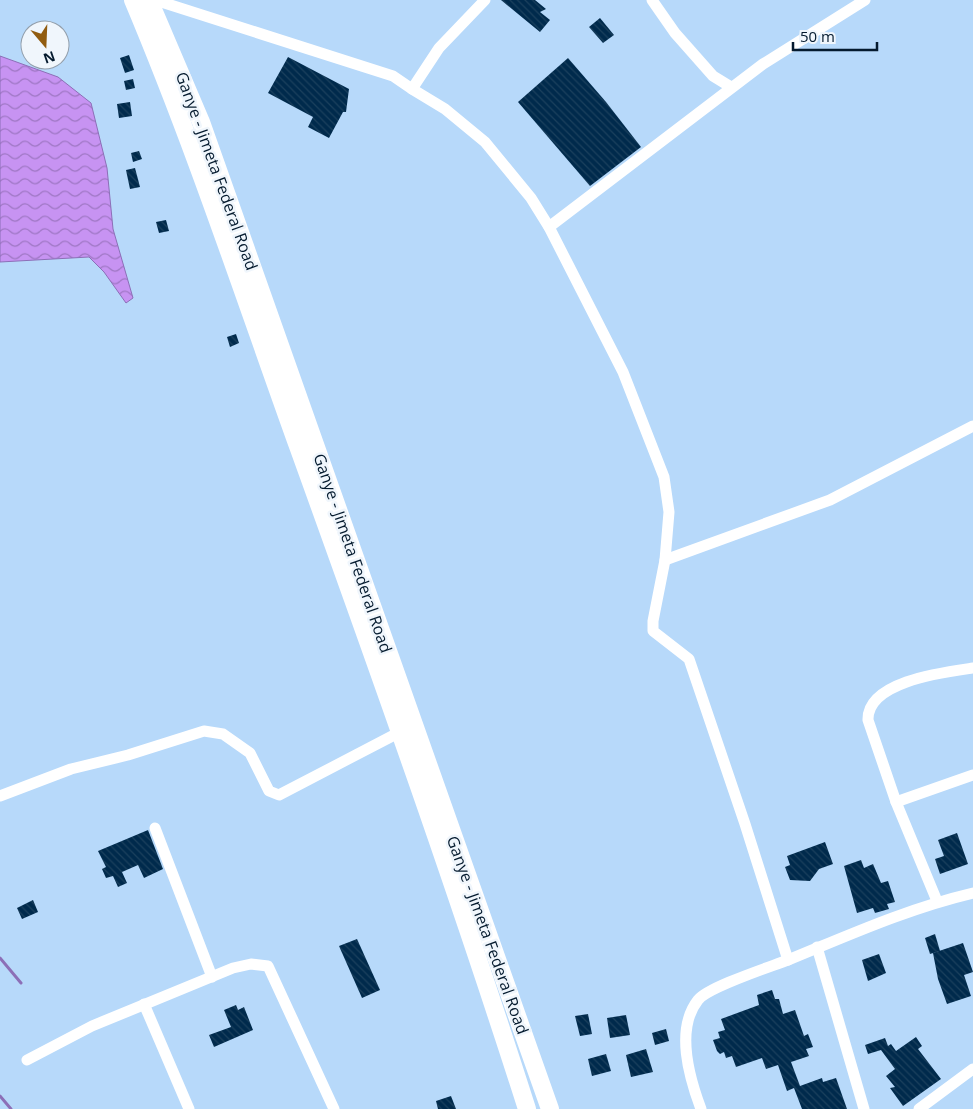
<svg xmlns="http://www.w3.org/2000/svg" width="973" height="1109" font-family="'Open Sans',sans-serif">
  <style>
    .water { fill: url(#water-waves); stroke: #8c6fb7 }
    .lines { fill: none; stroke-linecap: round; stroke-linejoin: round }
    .stream { stroke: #8c6fb7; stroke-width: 3 }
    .building { fill: url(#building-back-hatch) }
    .minor { stroke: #fff; stroke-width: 11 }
    .primary { stroke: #fff; stroke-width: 18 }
    .labels { text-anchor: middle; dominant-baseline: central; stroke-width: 5; stroke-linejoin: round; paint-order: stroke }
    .street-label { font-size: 16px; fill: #041a2e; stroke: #f0f6fc }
  </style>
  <defs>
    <pattern id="water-waves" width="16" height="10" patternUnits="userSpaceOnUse" patternTransform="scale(1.25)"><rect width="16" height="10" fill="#c793f2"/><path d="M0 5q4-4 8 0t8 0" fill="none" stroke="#9f77c4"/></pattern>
    <pattern id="building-back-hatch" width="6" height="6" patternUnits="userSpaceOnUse" patternTransform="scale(1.25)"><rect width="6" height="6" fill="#002a4c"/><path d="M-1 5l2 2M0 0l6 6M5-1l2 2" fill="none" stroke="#1b405d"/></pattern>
  </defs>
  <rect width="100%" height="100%" fill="#b7d9fa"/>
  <path class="water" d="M0 56 58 77 91 103 107 168 113 229 133 298 126 303 104 272 89 257 0 262Z"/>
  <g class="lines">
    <g class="stream">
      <path d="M0 958 21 983"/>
      <path d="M0 1096 11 1109"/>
    </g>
  </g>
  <g class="building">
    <path d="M501 0H535L546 9 540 12 550 20 540 32Z"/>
    <path d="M600 18 614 35 603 43 589 27Z"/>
    <path d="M129 55 134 70 125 73 120 58Z"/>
    <path d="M288 57 349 89 346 112H343L329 138 308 127 313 117 268 93Z"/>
    <path d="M568 58 606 102 641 147 590 186 518 102Z"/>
    <path d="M133 79 135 88 126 90 124 81Z"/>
    <path d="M130 102 132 116 119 118 117 104Z"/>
    <path d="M139 151 142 159 133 162 131 153Z"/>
    <path d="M135 168 140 187 130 189 126 170Z"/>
    <path d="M166 220 169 231 159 233 156 222Z"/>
    <path d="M236 334 239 343 230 347 227 337Z"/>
    <path d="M148 830 163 869 144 878 138 865 122 872 127 883 118 887 113 876 106 878 102 869 106 867 98 851Z"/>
    <path d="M957 833 968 864 940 874 935 859 944 856 938 840Z"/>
    <path d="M825 842 833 864 819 869 810 881 790 880 785 867 790 865 787 856Z"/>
    <path d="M861 860 864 868 873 864 881 883 888 881 895 902 887 904 889 909 875 913 873 908 857 913 844 866Z"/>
    <path d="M33 900 38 912 22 919 17 908Z"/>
    <path d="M935 934 940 951 930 954 925 938Z"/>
    <path d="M357 939 380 990 362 998 339 946Z"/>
    <path d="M963 943 973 972 964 975 971 996 947 1004 938 979 933 953Z"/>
    <path d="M879 954 886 973 868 981 862 960Z"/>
    <path d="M772 990 775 999H779L783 1014 795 1010 804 1036 808 1034 813 1047 806 1049 809 1056 791 1062 800 1086 822 1078 823 1082 836 1078 847 1109H802L794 1088 787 1091 778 1065 766 1069 762 1058 736 1067 732 1056 726 1058 724 1052 720 1054 717 1051 713 1040 720 1038 718 1032 725 1030 721 1019 759 1005 757 995Z"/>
    <path d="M236 1005 238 1010 244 1007 253 1030 214 1047 209 1035 231 1027 224 1010Z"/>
    <path d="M588 1014 592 1034 580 1036 575 1016Z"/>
    <path d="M626 1015 630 1035 610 1038 607 1018Z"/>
    <path d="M666 1029 669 1041 655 1045 652 1033Z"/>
    <path d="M916 1037 922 1046 918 1049 941 1079 903 1106 890 1088 895 1087 886 1076 895 1069 881 1050 868 1054 865 1045 885 1038 888 1046 891 1044 896 1051Z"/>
    <path d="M646 1049 653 1072 631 1077 626 1055Z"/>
    <path d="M606 1054 611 1071 592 1076 588 1059Z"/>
    <path d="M451 1096 456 1109H438L436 1101Z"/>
  </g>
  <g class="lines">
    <g class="minor">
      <path d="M155 0 393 76 412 89 439 48 485 0"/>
      <path d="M652 0 675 33 713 76 731 87"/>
      <path d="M412 89 445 109 485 142 531 198 549 227 623 372 664 477 669 512 665 560 653 621V631L689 659 745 824 788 960"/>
      <path d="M549 227 763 64 865 0"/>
      <path d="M665 560 830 500 973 426"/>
      <path d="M0 796 71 769 128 755 204 731 223 734 250 753 269 791 279 795 400 732"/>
      <path d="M896 802 973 775"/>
      <path d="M155 828 212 977"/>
      <path d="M937 901 896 802 868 720C867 681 945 672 973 668"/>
      <path d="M817 947 864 1109"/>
      <path d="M144 1004 189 1109"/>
      <path d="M27 1060 92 1026 233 968 251 964 268 966 334 1109"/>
      <path d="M701 1109C689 1077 675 1029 698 1000 708 987 770 967 788 960 849 935 909 908 973 893"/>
      <path d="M919 1109 973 1069"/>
    </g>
    <g class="primary">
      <path d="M133 0C195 147 245 299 299 449 378 668 456 887 527 1109"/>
      <path d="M149 0 201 122 550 1109"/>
    </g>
  </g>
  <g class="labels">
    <g class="street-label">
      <text transform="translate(217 171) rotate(70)">Ganye - Jimeta Federal Road</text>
      <text transform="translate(353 553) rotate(71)">Ganye - Jimeta Federal Road</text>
      <text transform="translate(488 935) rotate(70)">Ganye - Jimeta Federal Road</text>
    </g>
  </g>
  <g transform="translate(45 45) rotate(161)"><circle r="24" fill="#f0f6fc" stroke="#929eaa"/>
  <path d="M0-4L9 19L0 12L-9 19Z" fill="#915c10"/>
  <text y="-8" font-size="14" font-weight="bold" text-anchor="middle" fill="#041a2e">N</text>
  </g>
  <path d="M793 42v8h84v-8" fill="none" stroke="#041a2e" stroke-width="2.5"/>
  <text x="800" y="42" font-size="15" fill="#041a2e" stroke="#f0f6fc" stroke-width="4" paint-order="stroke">50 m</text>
</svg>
